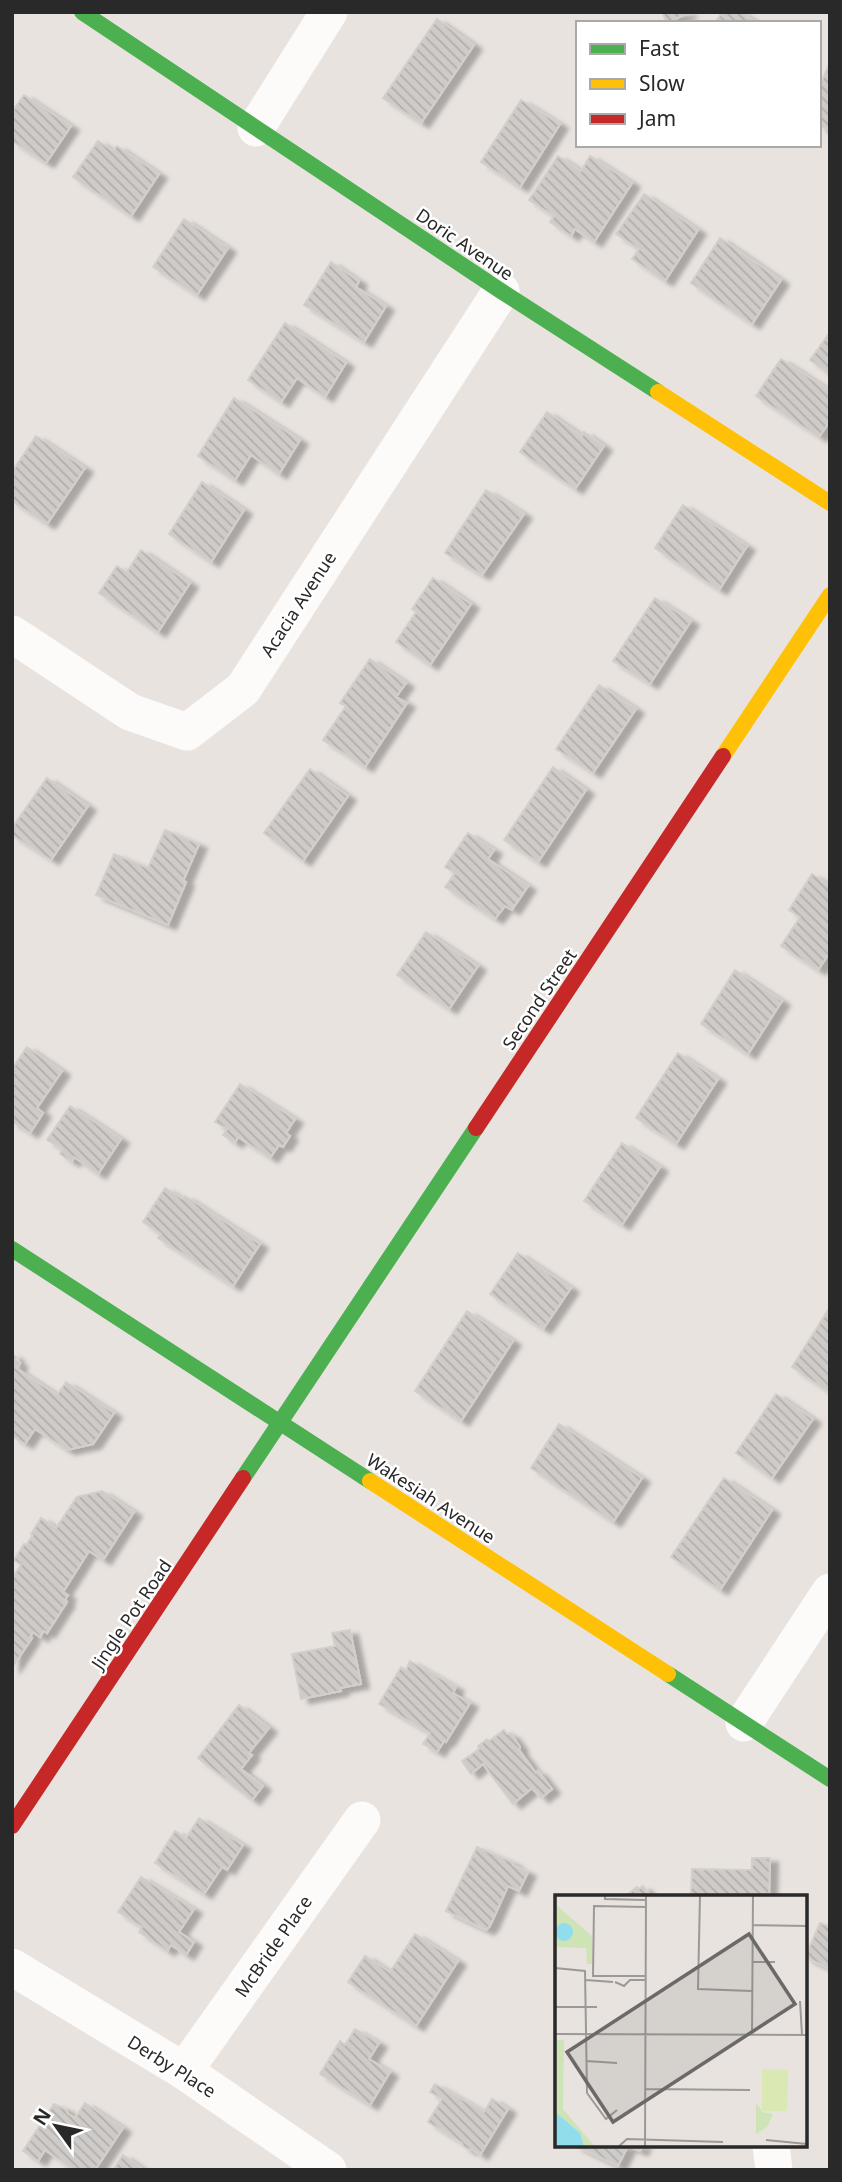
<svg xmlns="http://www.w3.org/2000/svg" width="842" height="2182" font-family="'Noto Sans',sans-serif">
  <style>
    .building { fill: url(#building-back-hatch); stroke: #d3cfcb; stroke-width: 2; filter: url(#shadow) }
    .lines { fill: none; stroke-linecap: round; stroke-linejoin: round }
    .street { stroke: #fcfbfa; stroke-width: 37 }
    .fast { stroke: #4caf50; stroke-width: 16 }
    .slow { stroke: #ffc107; stroke-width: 16 }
    .jam { stroke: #c62828; stroke-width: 16 }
    .labels { text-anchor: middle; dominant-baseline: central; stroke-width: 5; stroke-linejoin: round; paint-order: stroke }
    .street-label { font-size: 18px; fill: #292929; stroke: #fff }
    .inset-road { fill: none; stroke: #9c9996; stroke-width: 2 }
    .view { fill: #6c6a69; fill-opacity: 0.15; stroke: #6c6a69; stroke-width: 3.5 }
    .inset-edge { fill: none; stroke: #292929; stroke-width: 3.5 }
  </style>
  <defs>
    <pattern id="building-back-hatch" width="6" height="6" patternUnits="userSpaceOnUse" patternTransform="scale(1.75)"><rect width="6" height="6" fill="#cecbc8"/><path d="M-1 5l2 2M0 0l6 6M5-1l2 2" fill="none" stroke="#b1aeac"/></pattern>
    <filter id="shadow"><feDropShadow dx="8" dy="4.5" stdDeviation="2" flood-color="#0004"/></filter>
  </defs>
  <rect width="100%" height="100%" fill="#e8e3df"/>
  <g class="building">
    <path d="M662 12H690L667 23Z"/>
    <path d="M722 12H741L757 23H715Z"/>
    <path d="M437 19 474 45 421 123 383 98Z"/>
    <path d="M830 63V130L819 126V87Z"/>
    <path d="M24 95 71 126 46 163 12 141V112Z"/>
    <path d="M521 100 560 124 520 187 481 162Z"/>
    <path d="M98 141 113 151 117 146 159 174 131 216 73 177Z"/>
    <path d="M558 156 581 171 590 156 632 183 594 242 575 229 571 236 550 222 554 216 529 200Z"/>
    <path d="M644 194 698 230 665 281 632 259 639 249 616 234Z"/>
    <path d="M184 219 228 248 197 295 153 267Z"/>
    <path d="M720 238 781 280 752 324 691 283Z"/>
    <path d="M331 262 359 281 356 287 386 306 364 342 304 305Z"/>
    <path d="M285 323 346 363 325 397 297 378 281 402 248 380Z"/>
    <path d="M830 332V374L810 360Z"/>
    <path d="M781 359 830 391V421L819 437 756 396Z"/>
    <path d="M234 398 300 440 279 474 251 455 235 480 198 456Z"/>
    <path d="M547 412 582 436 584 432 604 446 575 489 520 452Z"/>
    <path d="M36 436 85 468 47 524 12 501V472Z"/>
    <path d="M202 482 244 510 211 562 169 534Z"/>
    <path d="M486 490 524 514 482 575 445 553Z"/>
    <path d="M683 505 747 546 719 590 655 548Z"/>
    <path d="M141 550 190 583 158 632 99 593 117 566 127 572Z"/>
    <path d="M433 578 471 604 430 665 396 642 416 612 412 609Z"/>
    <path d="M655 598 691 621 650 684 613 661Z"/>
    <path d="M370 659 406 683 396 697 407 703 365 767 323 740 346 706 340 703Z"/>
    <path d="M599 685 636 709 593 773 556 749Z"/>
    <path d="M553 767 586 790 538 862 504 840Z"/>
    <path d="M310 769 348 796 303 861 264 833Z"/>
    <path d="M47 778 88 806 51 860 12 835V828Z"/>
    <path d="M165 830 199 844 183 881 186 882 168 925 96 895 114 854 148 868Z"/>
    <path d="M468 833 494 850 488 859 528 886 512 910 505 906 495 919 445 887 455 873 445 867Z"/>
    <path d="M812 874 830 886V952L818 970 781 946 800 917 789 910Z"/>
    <path d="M426 932 478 966 449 1009 397 975Z"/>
    <path d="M735 970 782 1001 748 1054 701 1024Z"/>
    <path d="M27 1047 62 1071 37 1108 43 1113 30 1133 13 1122 12 1123V1069Z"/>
    <path d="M678 1053 718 1079 676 1144 636 1118Z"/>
    <path d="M240 1084 295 1119 286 1133 290 1136 283 1147 279 1145 270 1158 238 1137 235 1143 223 1135 227 1129 215 1122Z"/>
    <path d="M70 1106 121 1139 98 1174 74 1157 72 1162 60 1154 63 1149 47 1140Z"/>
    <path d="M622 1143 660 1167 622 1225 584 1201Z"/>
    <path d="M165 1188 183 1199 185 1196 260 1244 233 1286 158 1238 161 1234 143 1222Z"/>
    <path d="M518 1253 571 1288 543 1329 490 1294Z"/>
    <path d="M830 1307V1391L829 1392 792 1367Z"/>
    <path d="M467 1311 513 1341 461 1421 415 1391Z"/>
    <path d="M12 1354 16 1357 15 1360 20 1363 16 1368 57 1395 66 1382 114 1413 93 1444 67 1450 35 1429 25 1444 12 1436Z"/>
    <path d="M776 1394 813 1419 772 1478 736 1453Z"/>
    <path d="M559 1424 642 1478 613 1522 531 1468Z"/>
    <path d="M724 1478 772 1510 720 1590 671 1557Z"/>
    <path d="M102 1491 134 1512 103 1560 89 1551 63 1592 68 1595 65 1600 67 1602 47 1633 44 1631 40 1637 33 1632 30 1637 32 1638 12 1668V1578L21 1565 14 1560 24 1544 26 1545 33 1535 31 1534 41 1518 56 1528 77 1497Z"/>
    <path d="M350 1630 361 1684 340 1688 341 1691 301 1699 292 1654 335 1646 332 1633Z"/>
    <path d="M410 1661 456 1687 453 1693 470 1703 446 1742 444 1741 437 1752 423 1744 430 1733 379 1704 401 1667 406 1670Z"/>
    <path d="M239 1705 269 1728 249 1753 252 1755 241 1769 263 1786 252 1800 198 1758Z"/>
    <path d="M504 1730 507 1734H511L520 1747 519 1750 536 1773 538 1771 552 1789 541 1798 532 1788 513 1804 483 1764 471 1774 462 1761 479 1749 478 1746 487 1739 489 1741Z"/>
    <path d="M199 1818 243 1845 227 1870 222 1867 204 1894 155 1863 175 1831 186 1838Z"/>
    <path d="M477 1847 514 1863 513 1865 528 1872 519 1891 508 1886 490 1926 486 1930 446 1911Z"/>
    <path d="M752 1858H770L769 1897H691L692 1869 752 1870Z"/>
    <path d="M141 1877 194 1909 179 1932 194 1942 186 1955 171 1945 167 1951 139 1932 142 1927 118 1912Z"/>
    <path d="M643 1886 651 1897H624L637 1887 639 1889Z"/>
    <path d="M820 1923 830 1927V1969L805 1957Z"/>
    <path d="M415 1934 458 1961 416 2026 348 1982 365 1956 390 1972Z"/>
    <path d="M355 2029 379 2043 369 2059 390 2072 370 2105 320 2074 340 2041 345 2045Z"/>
    <path d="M435 2084 484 2112 492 2099 508 2109 480 2155 472 2149 469 2150 463 2146 462 2143 428 2122 442 2099 430 2092Z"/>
    <path d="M85 2103 123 2128 95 2170H74L45 2150 38 2161 23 2151 54 2104 67 2110V2113L75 2118Z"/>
    <path d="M574 2145H643L640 2151 628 2146 618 2166Z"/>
    <path d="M123 2155 140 2167 144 2170H113Z"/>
  </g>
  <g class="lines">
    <g class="street">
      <path d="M256 128 329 12"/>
      <path d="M12 634 130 712 187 732 243 689 501 291"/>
      <path d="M744 1723 830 1592"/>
      <path d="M12 1967 184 2071 328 2170"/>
      <path d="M184 2071 362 1820"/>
      <path d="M771 2145 774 2170"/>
    </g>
    <g class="fast">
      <path d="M82 12 501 291 658 392"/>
      <path d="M12 1249 370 1481"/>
      <path d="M243 1478 476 1128"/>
      <path d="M668 1674 830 1779"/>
    </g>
    <g class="slow">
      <path d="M658 392 830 503"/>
      <path d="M723 756 830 595"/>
      <path d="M370 1481 668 1674"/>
    </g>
    <g class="jam">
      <path d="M476 1128 723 756"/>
      <path d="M12 1826 243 1478"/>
    </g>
  </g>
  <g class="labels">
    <g class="street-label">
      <text transform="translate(465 244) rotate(34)">Doric Avenue</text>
      <text transform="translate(298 604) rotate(-57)">Acacia Avenue</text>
      <text transform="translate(539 999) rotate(-56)">Second Street</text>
      <text transform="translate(431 1498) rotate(33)">Wakesiah Avenue</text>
      <text transform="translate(131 1614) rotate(-56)">Jingle Pot Road</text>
      <text transform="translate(273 1946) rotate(-55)">McBride Place</text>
      <text transform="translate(172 2066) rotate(32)">Derby Place</text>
    </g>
  </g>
  <g transform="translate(555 1895)">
    <rect width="252" height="252" fill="#e8e3df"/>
    <path d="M201 207 207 217 218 219 212 232 201 239Z" fill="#cee4b6"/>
    <path d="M0 9 37 41V69H32L31 53 0 52ZM0 145H9L8 214 40 252H0Z" fill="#cee4b6"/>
    <path d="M207 174 233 175 232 216H207Z" fill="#dae8b4"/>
    <path d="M0 37a9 9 0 1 1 18 0a9 9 0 1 1-18 0ZM0 217 25 238 29 252H0Z" fill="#8fdded"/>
    <path class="inset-road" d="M50 0V4L90 5M145 0 143 94 197 96M252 0V25M198 30 252 31M197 67H220M0 73 30 76 32 198 51 224 62 215M90 81H38L39 11 91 12M31 85 58 87M60 87 69 91 75 85H91M245 106 247 140M0 112H42M0 139 252 140M197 140 198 0M31 166 62 168M91 194 195 195M211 245 252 249M63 252 72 244 168 247M90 252 91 0"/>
    <path class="view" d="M194 39 240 109 58 227 12 157Z"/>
    <rect width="252" height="252" class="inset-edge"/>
  </g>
  <rect width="842" height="2182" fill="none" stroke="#292929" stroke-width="28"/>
  <rect x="576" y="21" width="245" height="126" fill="#ffffff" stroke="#a9a9a9" stroke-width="2"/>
  <rect x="590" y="44" width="35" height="10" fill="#4caf50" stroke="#a9a9a9" stroke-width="2"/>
  <text x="639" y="56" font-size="21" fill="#292929">Fast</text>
  <rect x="590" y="79" width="35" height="10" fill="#ffc107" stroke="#a9a9a9" stroke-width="2"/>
  <text x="639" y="91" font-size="21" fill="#292929">Slow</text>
  <rect x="590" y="114" width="35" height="10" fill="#c62828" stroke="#a9a9a9" stroke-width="2"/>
  <text x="639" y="126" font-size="21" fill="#292929">Jam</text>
  <g transform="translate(56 2126) rotate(303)" stroke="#ffffff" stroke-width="5" paint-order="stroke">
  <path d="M0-5L12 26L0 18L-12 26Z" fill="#292929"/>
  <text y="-10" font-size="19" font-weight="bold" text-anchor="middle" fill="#292929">N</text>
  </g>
</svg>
